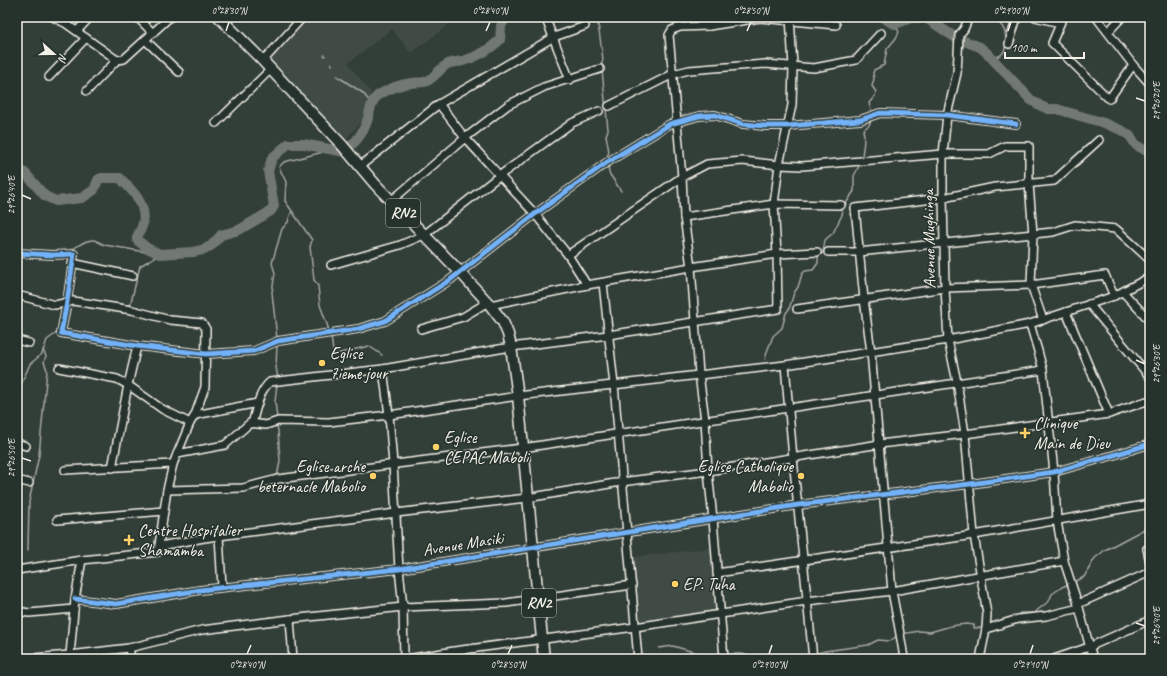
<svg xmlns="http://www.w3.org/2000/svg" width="1167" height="676" font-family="Caveat,sans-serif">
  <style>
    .built { fill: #404b44 }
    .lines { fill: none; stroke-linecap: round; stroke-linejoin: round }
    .stream { stroke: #a6a9a1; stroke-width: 1.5 }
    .river { stroke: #727972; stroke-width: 10 }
    .minor-casing { stroke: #f4f1e8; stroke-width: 10 }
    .highway-casing { stroke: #f4f1e8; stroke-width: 13 }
    .minor { stroke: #26332d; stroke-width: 7 }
    .highway { stroke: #26332d; stroke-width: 10 }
    .cycleway-casing { stroke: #26332d; stroke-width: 8 }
    .cycleway { stroke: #73b2f8; stroke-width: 5 }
    .ticks { fill: none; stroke: #f4f1e8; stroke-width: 1.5 }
    .poi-dot { fill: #ffd166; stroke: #26332d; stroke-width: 1.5 }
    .labels { text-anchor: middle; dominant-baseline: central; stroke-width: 3; stroke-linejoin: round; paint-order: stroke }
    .shield { fill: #26332d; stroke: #b6b8b0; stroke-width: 1 }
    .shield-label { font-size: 16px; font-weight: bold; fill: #f4f1e8 }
    .street-label { font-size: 17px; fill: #f4f1e8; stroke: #26332d }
    .poi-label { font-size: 17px; fill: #f4f1e8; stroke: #26332d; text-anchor: start }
    .neatline { fill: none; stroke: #f4f1e8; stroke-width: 1.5 }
    .ticks-label { font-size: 10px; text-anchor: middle; fill: #f4f1e8 }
  </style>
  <rect width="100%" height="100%" fill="#323e38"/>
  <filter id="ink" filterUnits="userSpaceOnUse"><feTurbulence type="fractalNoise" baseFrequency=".025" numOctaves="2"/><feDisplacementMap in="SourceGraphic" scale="8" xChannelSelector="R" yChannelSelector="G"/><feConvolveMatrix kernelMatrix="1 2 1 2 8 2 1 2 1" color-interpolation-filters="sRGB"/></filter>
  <g filter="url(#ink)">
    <g class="built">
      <path d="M309 17H459L411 53 392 29 348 63 371 93 364 119 344 141 268 59 301 24Z"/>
      <path d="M711 548 717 612 638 622 633 557Z"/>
    </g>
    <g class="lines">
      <g class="stream">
        <path d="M295 17 296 19"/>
        <path d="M597 17 603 59 601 67"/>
        <path d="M324 55 325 56"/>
        <path d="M993 59C996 57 1000 56 1002 54 1007 49 1007 34 1003 28 1001 24 998 23 997 17"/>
        <path d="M331 63 332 65"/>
        <path d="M602 70 608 130 606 135 609 152 607 156V159"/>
        <path d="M337 76 363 93 371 103"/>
        <path d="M872 114 869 103 875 96 876 92 872 86 874 79 873 73 874 70 884 65 887 49 896 38 899 32 895 24"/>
        <path d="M862 158C862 148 866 141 863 130L869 125 872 118"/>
        <path d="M608 164 609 173 621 191"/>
        <path d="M69 251C77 248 84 239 94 240 98 241 101 244 105 245 124 248 142 252 160 254"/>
        <path d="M130 306 140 266 160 254"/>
        <path d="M329 330 320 305 318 286 314 280 310 247 312 240 285 201 286 182 279 167 284 162 331 150"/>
        <path d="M331 336 333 351 336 354 369 346 382 355"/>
        <path d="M277 339 272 292 275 273 272 263 282 229 288 222 289 218 292 211"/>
        <path d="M277 345 276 367 278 379"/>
        <path d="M765 359 768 349 773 336 782 328 786 313 789 309 794 293 798 287 802 274 805 271 813 270 818 263V256L823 253 825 240 833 233 842 215 843 208 854 191V176L860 164"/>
        <path d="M17 393 30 364 42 354 47 340 58 332"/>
        <path d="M277 418 275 402 277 384"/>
        <path d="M276 424 278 430 280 461 277 477"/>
        <path d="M277 481 278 489"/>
        <path d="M28 550 29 502 39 455 47 370 44 362 46 356 43 350"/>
        <path d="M1076 581 1084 577 1095 558 1105 550 1150 526"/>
        <path d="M1016 616 1020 613H1034L1049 601 1052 594 1062 587 1069 584"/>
        <path d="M902 634 919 631 930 632 951 626 966 624 974 625V628H984"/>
        <path d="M659 648 673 646 697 653 709 655H720"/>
        <path d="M726 654H742L758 659"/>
        <path d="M814 654 825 651 868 645 878 640 890 641 897 636"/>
        <path d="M785 659 788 658 796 659 810 655"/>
      </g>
      <g class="river">
        <path d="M883 17 890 22 895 24 911 18H926L956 38 980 47 987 53 1031 100 1041 106 1048 109H1057L1104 123 1123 131 1130 136 1136 145 1150 153"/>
        <path d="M17 170 25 173 45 196 56 201 82 198 94 190 98 180 101 178H120C132 190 147 204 143 223 142 228 139 233 137 237V240L147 248 160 254 193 252 202 250 211 246 221 235 239 230 271 211 274 206 268 171 272 158 288 144H303L340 151C352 148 361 136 366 124 371 113 369 101 380 94 389 89 401 84 412 83 416 82 420 83 424 82 434 80 439 68 448 64 452 62 458 62 463 61 477 57 489 50 500 40L501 26 506 17"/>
      </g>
      <defs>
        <g id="minor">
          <path d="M53 17 65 23 117 60 124 59 170 17"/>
          <path d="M137 17 153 33"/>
          <path d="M545 17 570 80"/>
          <path d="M969 17 964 29 959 35 957 73 947 115 943 154V198L945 288 948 340 957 382 965 434 974 535 987 614 986 629 980 659"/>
          <path d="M1035 17 1060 23"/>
          <path d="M1063 17 1052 43 1109 99 1133 65"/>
          <path d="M1096 17 1133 65 1150 84"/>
          <path d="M709 26 711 17"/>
          <path d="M77 31 90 17"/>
          <path d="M1108 32 1122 17"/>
          <path d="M145 40 179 72"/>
          <path d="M1009 44 1017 17"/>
          <path d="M263 61 303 17"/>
          <path d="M49 77 86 38"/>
          <path d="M87 91 117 60"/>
          <path d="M439 104 465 138 535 214 568 255 587 285"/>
          <path d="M609 106 673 74 689 70 765 64 814 68 856 60 881 33"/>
          <path d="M216 123 271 69"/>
          <path d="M359 167 439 104 554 37 585 26"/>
          <path d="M391 201 465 138 508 105 544 87 600 69"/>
          <path d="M684 217 774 204 841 205"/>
          <path d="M828 252H858L1053 232 1075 225 1116 229 1150 260"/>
          <path d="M17 253 53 255 74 254 67 302 61 333 137 346 206 354 254 351 278 341 358 329 385 321 450 280 535 214 606 163 670 124 699 116 715 115 743 124 765 126H787L860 120 880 113 947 115 1016 124"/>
          <path d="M568 255 682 177 707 164 743 161 779 165 802 166 943 154H989L1005 146H1029V184L1033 234 1031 285 1043 320"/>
          <path d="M72 263 133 276"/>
          <path d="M331 265 400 245 424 235 499 176 572 123 599 111"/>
          <path d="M603 283 614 385 638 659"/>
          <path d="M1123 292 1150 321"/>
          <path d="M17 295 55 305 73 301 132 310 170 320 202 323 206 329 205 387 195 415 190 423 173 464 167 490 158 552 82 560 17 570"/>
          <path d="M1089 304 1150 377"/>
          <path d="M490 305 587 285 691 267 777 254 817 252"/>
          <path d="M797 309 945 288 1031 285 1105 275 1114 296"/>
          <path d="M1066 312 1109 414"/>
          <path d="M1030 324 1038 351 1043 370 1054 472 1057 521 1064 561 1078 604 1093 659"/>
          <path d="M421 329 463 317 488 302"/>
          <path d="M17 340 29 343"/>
          <path d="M785 365 793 458 813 659"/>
          <path d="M59 368 117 379 128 385 162 409 190 423"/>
          <path d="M383 369 389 415 393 464 399 569 403 607 404 659"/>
          <path d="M195 415 258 403"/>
          <path d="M252 424C256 410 259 391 270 382L383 369 511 347 608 335 778 309 777 254 774 204 779 165 792 105 793 66 790 17"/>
          <path d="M17 443 26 446"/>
          <path d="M177 454 225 445 250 423 266 425 278 421 329 422 389 415 518 396 785 365 948 340 1030 324 1114 296 1150 277"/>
          <path d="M112 468 128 385 137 346"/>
          <path d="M65 470 173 464"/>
          <path d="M17 480 29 483"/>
          <path d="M167 490 243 488 278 479 522 448 1043 370"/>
          <path d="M57 520 164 511"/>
          <path d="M219 536 222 587"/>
          <path d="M160 546 204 538 396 513 527 498 621 482 708 471 880 444 965 434 1109 414 1150 400"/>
          <path d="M1150 548 1147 549 1150 562"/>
          <path d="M717 573 974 535 1150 504"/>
          <path d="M75 599 116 604 200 590 399 569 798 505 970 484 1054 472 1114 455 1150 444"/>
          <path d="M1078 604 1150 572"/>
          <path d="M17 611 29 613 74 609"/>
          <path d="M290 619 293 659"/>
          <path d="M986 629 1018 619 1046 616 1079 608"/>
          <path d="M129 648 131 659"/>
          <path d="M70 655 75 599 82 560"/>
          <path d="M21 659 70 655 129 648 202 630 290 619 403 607 506 603 632 585"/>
          <path d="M407 659 454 651 635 627 807 601 892 591 1064 561"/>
          <path d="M724 659 713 519 708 471 705 420 699 374 691 267 684 217 682 177 669 35 672 30 680 27 709 26 760 18 836 25"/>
          <path d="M904 659C901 636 896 614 892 591L871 352 864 299 855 208 943 198 995 187 1054 181 1099 140"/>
          <path d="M1054 659 1089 647 1150 620"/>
        </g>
        <path id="highway" d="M219 17 263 61 342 145 375 184 460 272 490 305 503 322 508 334 511 347 518 396 544 659"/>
      </defs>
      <use href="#minor" class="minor-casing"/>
      <use href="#highway" class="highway-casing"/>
      <use href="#minor" class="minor"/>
      <use href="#highway" class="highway"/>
      <defs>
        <g id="cycleway">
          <path d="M17 253 53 255 74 254 67 302 61 333 137 346 206 354 254 351 278 341 358 329 385 321 450 280 535 214 606 163 670 124 699 116 715 115 743 124 765 126H787L860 120 880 113 947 115 1016 124"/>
          <path d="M75 599 116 604 200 590 399 569 798 505 970 484 1054 472 1114 455 1150 444"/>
        </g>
      </defs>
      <use href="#cycleway" class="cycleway-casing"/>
      <use href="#cycleway" class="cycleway"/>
    </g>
  </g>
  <path class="ticks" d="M226 31 229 22M486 31 490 22M747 31 751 22M1008 31 1011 22M1136 98 1145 101M22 195 31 199M1136 360 1145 364M22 458 31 461M1136 623 1145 626M247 654 251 645M508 654 512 645M769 654 772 645M1030 654 1033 645"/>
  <g class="poi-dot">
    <circle cx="322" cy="363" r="4"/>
    <path d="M1023 427h4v4h4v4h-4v4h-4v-4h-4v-4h4z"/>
    <circle cx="436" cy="447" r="4"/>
    <circle cx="373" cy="476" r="4"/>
    <circle cx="801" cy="476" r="4"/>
    <path d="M127 534h4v4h4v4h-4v4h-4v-4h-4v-4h4z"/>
    <circle cx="675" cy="584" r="4"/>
  </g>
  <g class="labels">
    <g class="shield">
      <rect x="386" y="199" width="34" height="28" rx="3"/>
      <rect x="522" y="589" width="34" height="28" rx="3"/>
    </g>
    <g class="shield-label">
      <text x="403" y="213">RN2</text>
      <text x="539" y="603">RN2</text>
    </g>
    <g class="street-label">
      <text transform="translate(929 239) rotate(-91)">Avenue Mughinga</text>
      <text transform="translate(463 544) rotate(-9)">Avenue Masiki</text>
    </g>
    <g class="poi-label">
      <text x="330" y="353">Eglise<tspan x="330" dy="20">7ieme jour</tspan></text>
      <text x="1034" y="423">Clinique<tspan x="1034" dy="20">Main de Dieu</tspan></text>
      <text x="444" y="437">Eglise<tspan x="444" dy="20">CEPAC Maboli</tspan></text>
      <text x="365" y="466" text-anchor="end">Eglise arche<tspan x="365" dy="20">beternacle Mabolio</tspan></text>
      <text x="793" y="466" text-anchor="end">Eglise Catholique<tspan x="793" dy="20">Mabolio</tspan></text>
      <text x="138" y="530">Centre Hospitalier<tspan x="138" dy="20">Shamamba</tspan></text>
      <text x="683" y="584">EP. Tuha</text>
    </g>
  </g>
  <rect width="1167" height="676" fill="none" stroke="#26332d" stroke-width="44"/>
  <g transform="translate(54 54) rotate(111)" stroke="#26332d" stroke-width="3" paint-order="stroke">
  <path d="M0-3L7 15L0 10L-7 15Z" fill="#f4f1e8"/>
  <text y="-6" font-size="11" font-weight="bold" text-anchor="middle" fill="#f4f1e8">N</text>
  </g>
  <path d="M1005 52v6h79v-6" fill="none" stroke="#f4f1e8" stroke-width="2"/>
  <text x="1011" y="52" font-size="12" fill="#f4f1e8" stroke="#26332d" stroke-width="3" paint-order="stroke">100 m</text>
  <rect x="22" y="22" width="1123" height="632" class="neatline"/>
  <g class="ticks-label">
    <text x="229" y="14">0°28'30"N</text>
    <text x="490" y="14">0°28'40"N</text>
    <text x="751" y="14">0°28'50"N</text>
    <text x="1011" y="14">0°29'00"N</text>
    <text transform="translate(1156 101) rotate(-90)" y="4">29°26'20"E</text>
    <text transform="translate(11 195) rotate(-90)" y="4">29°26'40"E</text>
    <text transform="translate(1156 364) rotate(-90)" y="4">29°26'30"E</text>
    <text transform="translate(11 458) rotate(-90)" y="4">29°26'50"E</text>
    <text transform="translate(1156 626) rotate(-90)" y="4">29°26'40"E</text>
    <text x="247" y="668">0°28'40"N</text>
    <text x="508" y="668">0°28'50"N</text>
    <text x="769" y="668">0°29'00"N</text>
    <text x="1030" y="668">0°29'10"N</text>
  </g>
</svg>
